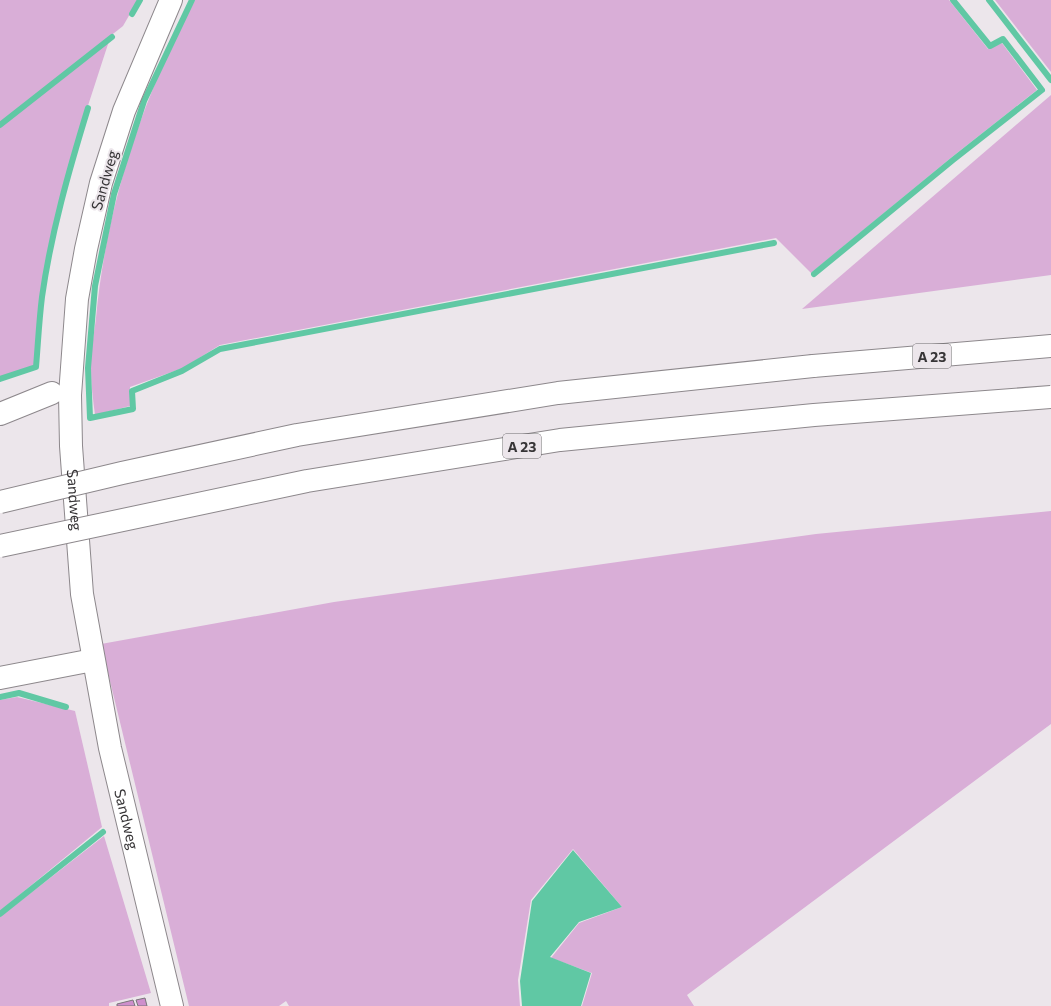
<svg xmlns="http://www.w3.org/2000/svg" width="1051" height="1006" font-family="Commissioner,sans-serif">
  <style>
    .green { fill: #d9aed7 }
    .water { fill: #60c8a4 }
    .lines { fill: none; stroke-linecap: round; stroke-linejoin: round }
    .stream { stroke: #60c8a4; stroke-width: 6 }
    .building { fill: #ce8fcc; stroke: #7a757a }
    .minor-casing { stroke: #8d888c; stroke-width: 24 }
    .highway-casing { stroke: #8d888c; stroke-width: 24 }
    .minor { stroke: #fff; stroke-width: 22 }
    .highway { stroke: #fff; stroke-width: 22 }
    .highway-bridge-casing { stroke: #8d888c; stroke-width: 24; stroke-linecap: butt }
    .highway-bridge { stroke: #fff; stroke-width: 22 }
    .labels { text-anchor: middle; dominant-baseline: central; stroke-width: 4; stroke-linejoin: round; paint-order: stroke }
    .shield { fill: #ece6eb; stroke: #6d6a6d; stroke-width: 1 }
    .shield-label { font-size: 14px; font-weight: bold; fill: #373537 }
    .street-label { font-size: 15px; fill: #373537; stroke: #ece6eb }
  </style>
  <rect width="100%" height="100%" fill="#ece6eb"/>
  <g class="green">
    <path d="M0 0H138L123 26 0 123Z"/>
    <path d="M195 0H949L988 49 1002 43 1037 90 952 157 811 273 776 238 220 345 183 368 130 387V406L95 415C93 400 91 384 91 369 90 353 94 335 96 318 106 207 142 98 195 0Z"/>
    <path d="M995 0H1051V72Z"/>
    <path d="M109 41 70 161 55 223 41 296 35 365 0 377V127Z"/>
    <path d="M1051 95V275L802 309Z"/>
    <path d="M1051 511V724L687 995 694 1006H582L592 973 551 958 579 923 622 907 573 849 531 900 518 980 520 1006H289L286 1001 279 1006H189L101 644 334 602 816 534Z"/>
    <path d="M17 697 75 711 102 827 0 911V700Z"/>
    <path d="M104 836 151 993 109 1003V1006H0V917Z"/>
  </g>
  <path class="water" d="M573 850 622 907 579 922 550 957 591 973 581 1006H522L520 981 532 901Z"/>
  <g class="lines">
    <g class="stream">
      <path d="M192 0 144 101 114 194 95 286 88 368 90 418 133 409 132 391 182 371 220 349 774 243"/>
      <path d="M989 0 1051 80"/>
      <path d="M132 14 140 0"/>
      <path d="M0 125 112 37"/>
      <path d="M814 274 953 160 1042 90 1003 39 990 46 953 0"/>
      <path d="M0 379 36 367C38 344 39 321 42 297 51 233 69 170 88 108"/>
      <path d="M0 697 19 693 66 707"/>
      <path d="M0 914 103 832"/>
    </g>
  </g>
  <g class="building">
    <path d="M145 998 147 1006H138L136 1000Z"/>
    <path d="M133 1000 135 1006H117V1004Z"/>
  </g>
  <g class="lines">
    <defs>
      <g id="minor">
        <path id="s1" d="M171 0 124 111 101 183 86 249 77 299 70 395 71 446 82 594 110 748 172 1006"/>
        <path d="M0 414 52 393"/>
        <path d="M0 678 93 660"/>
      </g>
      <path id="highway" d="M813 366 1051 346"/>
    </defs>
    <use href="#minor" class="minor-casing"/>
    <use href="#highway" class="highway-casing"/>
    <use href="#minor" class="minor"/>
    <use href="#highway" class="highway"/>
    <defs>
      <g id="highway-bridge">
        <path d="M0 502 122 473 297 435 558 393 813 366"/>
        <path d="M0 546 307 481 560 440 814 415 1051 397"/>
      </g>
    </defs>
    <use href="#highway-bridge" class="highway-bridge-casing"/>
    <use href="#highway-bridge" class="highway-bridge"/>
  </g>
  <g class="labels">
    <g class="shield">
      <rect x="913" y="344" width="38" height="24" rx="3"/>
      <rect x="503" y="434" width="38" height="24" rx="3"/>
    </g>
    <g class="shield-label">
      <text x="932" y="356">A 23</text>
      <text x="522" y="446">A 23</text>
    </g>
    <g class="street-label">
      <text transform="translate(104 180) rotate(-74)">Sandweg</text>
      <text stroke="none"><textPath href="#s1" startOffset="516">Sandweg</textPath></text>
      <text stroke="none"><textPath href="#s1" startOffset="840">Sandweg</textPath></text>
    </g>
  </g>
</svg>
